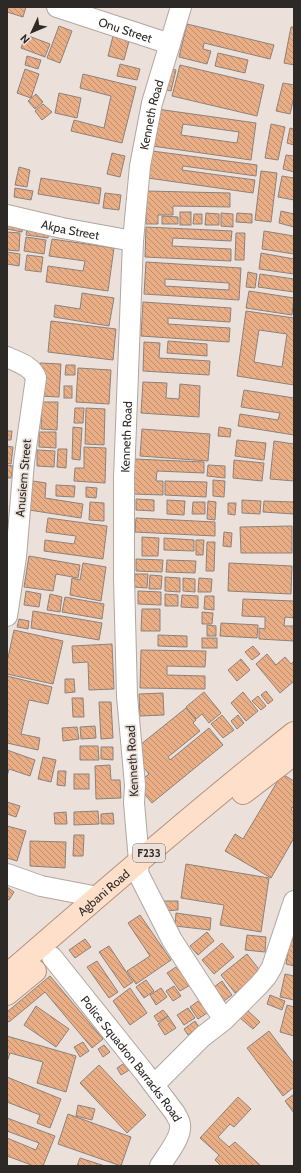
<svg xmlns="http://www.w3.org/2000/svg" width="301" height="1173" font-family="Cabin,sans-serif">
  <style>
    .building { fill: url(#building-back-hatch); stroke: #8c827c; fill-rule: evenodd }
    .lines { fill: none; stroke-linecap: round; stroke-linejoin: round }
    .minor-casing { stroke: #b1a6a0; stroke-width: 22 }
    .primary-casing { stroke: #b59179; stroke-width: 24 }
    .minor { stroke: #fff; stroke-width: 20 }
    .primary { stroke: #fedfca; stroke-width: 22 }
    .labels { text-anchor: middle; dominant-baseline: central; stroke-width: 3.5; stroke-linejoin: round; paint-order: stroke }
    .shield { fill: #ece1da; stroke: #66605c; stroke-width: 1 }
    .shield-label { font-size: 11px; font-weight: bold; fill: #2d2926 }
    .street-label { font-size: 12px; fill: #2d2926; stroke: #ece1da }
  </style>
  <defs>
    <pattern id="building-back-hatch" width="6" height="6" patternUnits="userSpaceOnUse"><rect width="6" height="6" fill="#eaae86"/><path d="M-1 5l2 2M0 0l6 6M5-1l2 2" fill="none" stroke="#be8e6d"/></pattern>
  </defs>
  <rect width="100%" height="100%" fill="#ece1da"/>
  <g class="building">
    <path d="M7 7H26L23 17 7 12Z"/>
    <path d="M187 24 274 45 270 59 204 43 203 49 211 51 207 64 179 57Z"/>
    <path d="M59 26 72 31 60 63 47 58Z"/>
    <path d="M291 27H294V65L284 63Z"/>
    <path d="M26 35 50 44 45 57 21 48Z"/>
    <path d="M113 36 129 41 124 60 108 56Z"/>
    <path d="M218 53 248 60 245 73 215 66Z"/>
    <path d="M27 56 41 60 38 69 25 65Z"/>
    <path d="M120 64 140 69 137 80 117 76Z"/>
    <path d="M180 65 264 85 257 116 172 96Z"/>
    <path d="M168 68 176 70 171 91 163 89Z"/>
    <path d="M25 69 39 74 31 98 17 93Z"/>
    <path d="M83 74 136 87 122 143 71 131 74 120 104 128 111 96 80 88Z"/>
    <path d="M283 83 294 85V97L290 114 276 111Z"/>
    <path d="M59 93 81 98 77 118 55 113Z"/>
    <path d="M36 94 43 102 35 109 28 101Z"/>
    <path d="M43 104 52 112 42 120 35 111Z"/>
    <path d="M157 109 256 123 251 160 152 146ZM183 124 239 132 237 143 181 135Z"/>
    <path d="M271 124 285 127 278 160 265 158Z"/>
    <path d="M290 128 294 129V145L287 143Z"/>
    <path d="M152 151 257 165 256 176 183 166 182 170 255 180 253 193 148 178Z"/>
    <path d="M112 153 125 156 120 177 107 174Z"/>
    <path d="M286 155 294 156V172L283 169Z"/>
    <path d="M19 167 30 170 27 187 15 185Z"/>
    <path d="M261 171 277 173 271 222 255 220Z"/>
    <path d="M282 176 294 178V200L278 197Z"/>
    <path d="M41 178 101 188 99 204 38 194Z"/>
    <path d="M15 188 33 191 31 200 14 197Z"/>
    <path d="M146 191 230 193V207L173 206V215H158V224H146Z"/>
    <path d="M105 193 121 195 119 210 103 208Z"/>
    <path d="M281 211 294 214V227L279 223Z"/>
    <rect x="180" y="212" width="11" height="13"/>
    <path d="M206 213 219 214V225H205Z"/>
    <path d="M221 213 233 214V227L221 226Z"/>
    <path d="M237 213 252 214V223L236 222Z"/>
    <path d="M194 214H202V224H193Z"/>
    <path d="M162 216 178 217V224H162Z"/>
    <path d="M7 218 24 221 22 232 7 229Z"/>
    <path d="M28 223 49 227 48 238 26 235Z"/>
    <path d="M146 227 232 231 231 241 173 238 172 246 231 249V261L145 257Z"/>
    <path d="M264 231 294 236V254L262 249Z"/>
    <path d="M7 232 20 233 19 251 7 250Z"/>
    <path d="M236 233H245L244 260H235Z"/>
    <path d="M26 237 46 240 44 254 24 251Z"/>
    <path d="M52 239 114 248 108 291 46 282 48 266 83 271 85 261 49 256Z"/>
    <path d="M7 252 20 254 19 266 7 264Z"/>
    <path d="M261 253 294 259V274L259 269Z"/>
    <path d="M27 255 43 257 41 272 25 270Z"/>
    <path d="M146 262 241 268 239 300 144 294ZM165 279 229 283V290L165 286Z"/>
    <path d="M248 272 257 274 255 288 246 287Z"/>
    <path d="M260 274 294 279V292L258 287Z"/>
    <path d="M249 291 294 298 292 315 246 308Z"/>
    <path d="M82 293 114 298 109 326 54 317 55 305 80 309Z"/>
    <path d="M143 302 231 308 230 322 168 318V324L230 328 229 342 141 336Z"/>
    <path d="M246 311 294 318V385L237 376ZM259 330 287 334 282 367 254 362Z"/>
    <path d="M51 321 116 329 113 360 48 352Z"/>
    <path d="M168 341 207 344V356L167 353Z"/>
    <path d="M144 342 160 343 159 358 210 361 209 375 143 371Z"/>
    <path d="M40 363 61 364 59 397 39 396Z"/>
    <path d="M66 365H75V375H65Z"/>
    <path d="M78 368 111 370 109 404 76 402Z"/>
    <path d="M143 382 167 383 166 398 179 399 180 384 200 386 199 417 141 413Z"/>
    <rect x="64" y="386" width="8" height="12"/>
    <path d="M244 390 294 398V435L238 426 240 414 278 420 280 413 241 407Z"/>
    <path d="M42 402H58L57 430 41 429Z"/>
    <path d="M75 408H84L83 423H74Z"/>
    <path d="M86 408 105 409 104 445 85 444Z"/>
    <path d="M73 427 82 428 80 460 72 459Z"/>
    <path d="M219 427 231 429 230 437 218 436Z"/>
    <path d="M142 429 210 434 208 461 140 456Z"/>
    <path d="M7 431H12L11 440H7Z"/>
    <path d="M39 432H56V448L39 447Z"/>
    <path d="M237 440 266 443 264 460 235 456Z"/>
    <path d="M274 441 294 444V481L270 479Z"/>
    <path d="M7 446 13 447 11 464 7 463Z"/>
    <path d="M84 447 106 448 105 483 74 481 75 468H84Z"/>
    <path d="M58 449H67L66 468 57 467Z"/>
    <path d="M37 450 55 451 54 467 37 466Z"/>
    <path d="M134 459 204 462V473L157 471 156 481H163V495L133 494Z"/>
    <path d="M234 460 264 463 262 481 233 478Z"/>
    <path d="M7 465 13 466 11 478H7Z"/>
    <path d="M208 465 225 466V478L207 476Z"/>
    <path d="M213 480 225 481 224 497 213 496Z"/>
    <path d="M33 481 46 483 45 498 83 504 81 518 29 510Z"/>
    <path d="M165 481 207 482 206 497 165 495Z"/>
    <path d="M56 485 75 486 74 497 56 496Z"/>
    <path d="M86 487 97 488 96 498 86 497Z"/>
    <path d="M136 499 154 500V511L136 510Z"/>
    <path d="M167 500 185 501 184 515 167 514Z"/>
    <path d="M242 500 261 501 260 514 242 513Z"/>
    <path d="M208 501 216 502 215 520 207 519Z"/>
    <path d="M264 501 294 502V514L263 512Z"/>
    <path d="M90 502 104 503V521L89 520Z"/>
    <path d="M193 502H205V514H192Z"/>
    <path d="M228 503H236L235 515 228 514Z"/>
    <path d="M48 518 107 526 103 559 44 551 45 540 74 544 76 536 46 532Z"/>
    <path d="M136 518 215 522V536L135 532Z"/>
    <path d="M292 526V553H241L240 527Z"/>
    <path d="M224 532 232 533 231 547 223 546Z"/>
    <path d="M142 537 159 538 158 556H142Z"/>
    <path d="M164 538 194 540V551L164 550Z"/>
    <path d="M196 540H204L203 555H196Z"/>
    <path d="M207 542H215L214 571H206Z"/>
    <path d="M29 556 80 565 78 578 56 574 53 591 24 587Z"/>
    <path d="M136 559 163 560 162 572 136 571Z"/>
    <path d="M167 560 196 561 195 573 166 572Z"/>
    <path d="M83 563 106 567 101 601 70 595 72 578 80 580Z"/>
    <path d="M229 563 292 566 291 594 228 591Z"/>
    <path d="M135 574H148L147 588 134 587Z"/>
    <path d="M150 575 162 576 161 589H149Z"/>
    <path d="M165 577 180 578V592L165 591Z"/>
    <path d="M183 578 195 579V592L183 591Z"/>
    <path d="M199 578 212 579 211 592H198Z"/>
    <path d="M26 591 41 594 39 607 24 605Z"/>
    <path d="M138 591 161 592V605L138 604Z"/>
    <path d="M50 594 62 597 60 612 47 610Z"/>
    <path d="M165 594 178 595V606H165Z"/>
    <path d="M182 595 198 596V608L181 607Z"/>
    <path d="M205 596H214V610L204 609Z"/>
    <path d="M65 597 104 604 102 619 62 612Z"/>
    <path d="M243 599 294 601V618L285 617 284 626H294V641L259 639V628L265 629V617L242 616Z"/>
    <path d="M142 609H160V631H141Z"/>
    <path d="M33 611 102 623 99 640 31 628Z"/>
    <path d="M202 612 213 613 212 624H202Z"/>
    <path d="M19 619 29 621 28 629 17 627Z"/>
    <path d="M221 623 258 625 257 638 220 636Z"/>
    <path d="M207 625 216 626V636H207Z"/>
    <path d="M14 630 63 641 53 684 7 674V662Z"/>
    <path d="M158 635 187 636V647L158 646Z"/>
    <rect x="202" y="638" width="15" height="10"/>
    <path d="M112 644 114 689 89 690 88 662 73 663 72 646Z"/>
    <path d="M253 646 260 654 252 660 245 652Z"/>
    <path d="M141 650 206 651 205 667 167 666V675L205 676V689L140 688Z"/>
    <path d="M267 654 276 665 285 657 291 664 294 661V681L280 693 256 664Z"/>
    <path d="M241 659 250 670 237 681 228 670Z"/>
    <path d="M7 676 52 687 48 704 29 700 21 734 40 738 38 750 7 743Z"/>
    <path d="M65 679H74L75 692 65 693Z"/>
    <path d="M266 691 273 700 268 704 261 695Z"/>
    <path d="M204 692 221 713 209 723 202 714 196 719 186 707Z"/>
    <path d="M243 692 258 711 246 721 231 703Z"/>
    <path d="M163 693 164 715 140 716 139 694Z"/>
    <path d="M258 696 266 706 261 710 252 701Z"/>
    <path d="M72 698H83L84 717H73Z"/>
    <path d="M99 702H111L113 738 101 739Z"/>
    <path d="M186 708 196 720 193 723 200 731 168 757 170 760 209 728 223 745 152 803 136 784 149 774 140 763 144 760 135 749Z"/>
    <path d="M222 715 234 730 223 738 211 724Z"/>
    <path d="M238 715 244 723 237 729 231 721Z"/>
    <path d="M95 726 96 738 81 739 80 727Z"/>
    <path d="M77 727 79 739 63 741 62 728Z"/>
    <path d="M80 746H98L99 760H80Z"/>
    <path d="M101 747H113V760L101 759Z"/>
    <path d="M7 750 35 760 30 776 9 769 7 776Z"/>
    <path d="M43 757 56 760 51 782 38 779Z"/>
    <path d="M110 765 111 780H120L121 798 96 799 95 766Z"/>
    <path d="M58 771H66L65 786 57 785Z"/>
    <rect x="74" y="774" width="15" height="15"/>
    <path d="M282 774 294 781V805L291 810 294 812V838L271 878 225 851 235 834 243 839Z"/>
    <path d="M7 802 20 806 16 817 7 814Z"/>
    <path d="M98 811 99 824 74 825V812Z"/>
    <path d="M66 812 67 824H55L54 813Z"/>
    <path d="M113 813 114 824H101V814Z"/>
    <path d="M7 826 26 831 17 861 7 858Z"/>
    <path d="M74 835H84L83 856H73Z"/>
    <path d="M30 841 66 842 65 868 30 866Z"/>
    <path d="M186 864 269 878 261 932 220 925 224 905 181 898Z"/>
    <path d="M7 887 14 892 9 900 7 899Z"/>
    <path d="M160 901H178V910L161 911Z"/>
    <path d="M176 913 211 918 210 930 175 926Z"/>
    <path d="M140 915 171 960 136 984 127 971 150 956 128 923Z"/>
    <path d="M207 932 214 941 198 955 190 946Z"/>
    <path d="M247 935 266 937 265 952 245 950Z"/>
    <path d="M85 939 91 947 75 958 69 950Z"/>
    <path d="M290 939 294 940V966L286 964Z"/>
    <path d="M222 943 234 957 214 974 202 960Z"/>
    <path d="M109 946 133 982 124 988 99 952Z"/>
    <path d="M247 954 261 972 235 993 221 975Z"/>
    <path d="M97 961 118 992 109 998 87 967Z"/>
    <path d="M179 965 192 984 180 991 167 973Z"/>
    <path d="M285 974 294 976V1000L280 997Z"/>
    <path d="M50 976 103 1039 92 1048 45 992 9 1022 7 1020V1012Z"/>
    <path d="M146 980 154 991 144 998 136 987Z"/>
    <path d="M222 981 232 995 224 1001 214 987Z"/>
    <path d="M174 986 181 996 173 1001 166 991Z"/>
    <path d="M130 988 147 1013 130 1025 113 1001Z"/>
    <path d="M161 988 167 997 156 1005 150 995Z"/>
    <path d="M270 995 285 1001 282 1010 267 1004Z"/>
    <path d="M201 999 210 1011 198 1019 190 1007Z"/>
    <path d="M287 1005 294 1007V1036L280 1032Z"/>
    <path d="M36 1006 69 1029 56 1047 24 1025Z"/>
    <path d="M188 1008 195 1018 184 1025 177 1015Z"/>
    <path d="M163 1010 168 1016 158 1022 154 1016Z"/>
    <path d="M247 1010 260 1022 253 1029 240 1018Z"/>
    <path d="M168 1016 176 1028 165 1035 158 1024Z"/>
    <path d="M195 1021 199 1027 188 1035 184 1029Z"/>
    <path d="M269 1031 294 1064V1087L283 1096 247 1048Z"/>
    <path d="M7 1036 76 1056 66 1092 37 1083 43 1062 10 1053 7 1062Z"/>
    <path d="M83 1042 89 1051 80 1057 74 1047Z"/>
    <path d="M104 1045 110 1052 103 1057 98 1049Z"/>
    <path d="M126 1062 131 1069 121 1075 117 1068Z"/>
    <path d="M99 1065 146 1115 127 1133 80 1083Z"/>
    <path d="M7 1077 61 1099 50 1128 37 1123 40 1115 7 1102Z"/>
    <path d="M294 1094V1113L285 1101Z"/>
    <path d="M238 1097 251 1109 234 1127 230 1124 218 1137 229 1147 235 1142 261 1166H221L215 1160 219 1155 200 1138Z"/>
    <path d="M78 1105 95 1109 92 1120 76 1116Z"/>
    <path d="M68 1114 131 1137 121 1166 58 1144Z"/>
    <path d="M7 1118 55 1136 43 1166H34L7 1156V1138L36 1150 39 1143 7 1131Z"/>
    <path d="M80 1158 105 1166H77Z"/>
  </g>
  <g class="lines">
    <defs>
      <g id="minor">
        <path id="s1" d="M57 7 170 44"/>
        <path id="s2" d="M7 215 62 228 133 241"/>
        <path d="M7 357C17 362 33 366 36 378L24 462 16 557 7 616"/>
        <path d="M7 874 41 886 98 897"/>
        <path id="s3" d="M52 957 144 1072 175 1113C177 1117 180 1121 180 1125 182 1137 166 1156 160 1166"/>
        <path d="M224 1020 259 985 266 977 272 967 294 901"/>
        <path id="s4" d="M154 1085 202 1037 224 1020 172 940 138 873 139 861 134 803 135 785 127 696 124 578V478L133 241 140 166 152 103 181 7"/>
      </g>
      <g id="primary">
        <path d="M243 793 294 754"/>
        <path id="s5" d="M7 975C102 893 196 811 294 733"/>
        <path d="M7 994 35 971"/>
      </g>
    </defs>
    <use href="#minor" class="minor-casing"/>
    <use href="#primary" class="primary-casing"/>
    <use href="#minor" class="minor"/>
    <use href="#primary" class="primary"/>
  </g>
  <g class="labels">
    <rect class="shield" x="133" y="844" width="32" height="18" rx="3"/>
    <g class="shield-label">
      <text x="149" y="853">F233</text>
    </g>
    <g class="street-label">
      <text stroke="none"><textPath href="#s1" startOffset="72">Onu Street</textPath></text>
      <text stroke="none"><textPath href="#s4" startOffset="1027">Kenneth Road</textPath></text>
      <text stroke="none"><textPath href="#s2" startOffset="65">Akpa Street</textPath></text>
      <text stroke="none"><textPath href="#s4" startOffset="703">Kenneth Road</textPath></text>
      <text transform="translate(23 478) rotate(-85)">Anusiem Street</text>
      <text transform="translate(132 761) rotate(-93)">Kenneth Road</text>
      <text stroke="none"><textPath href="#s5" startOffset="127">Agbani Road</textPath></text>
      <text stroke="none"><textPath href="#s3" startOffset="129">Police Squadron Barracks Road</textPath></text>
    </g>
  </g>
  <rect width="301" height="1173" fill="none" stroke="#2d2926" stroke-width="16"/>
  <g transform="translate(32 32) rotate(226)" stroke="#ece1da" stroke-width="3" paint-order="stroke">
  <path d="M0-3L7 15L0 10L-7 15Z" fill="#2d2926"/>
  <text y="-6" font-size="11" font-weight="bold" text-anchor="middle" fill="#2d2926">N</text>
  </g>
</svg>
